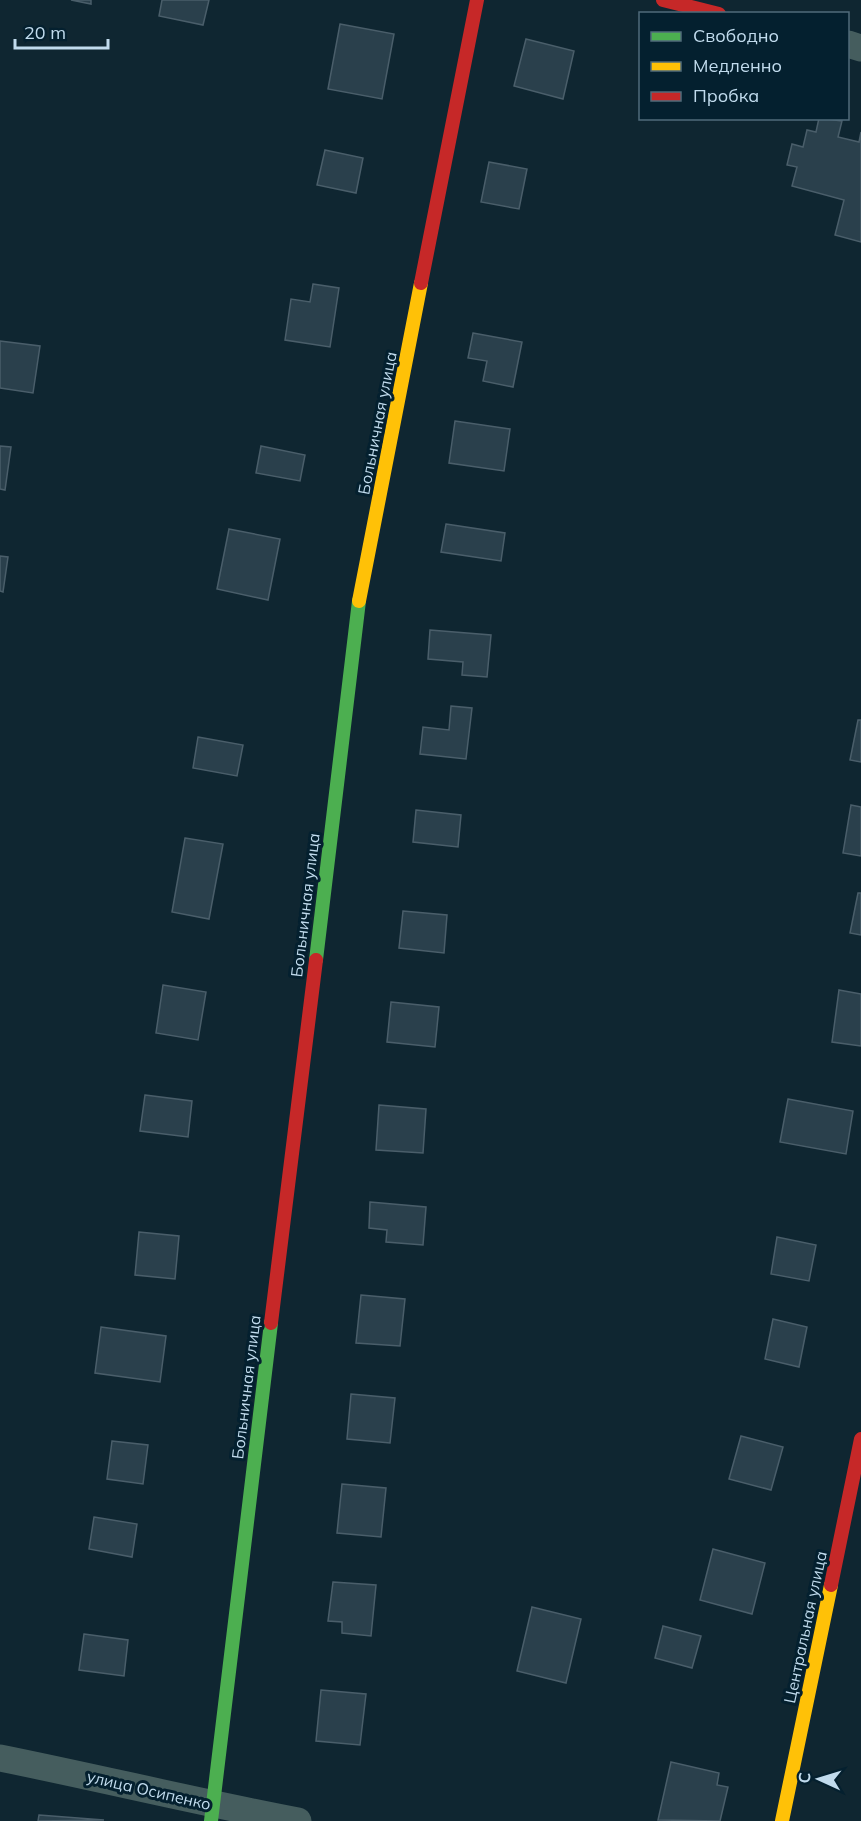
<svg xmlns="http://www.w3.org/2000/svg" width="861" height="1821" font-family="Mulish,sans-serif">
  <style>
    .building { fill: #2a404c; stroke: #4a5e6a; stroke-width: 1.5 }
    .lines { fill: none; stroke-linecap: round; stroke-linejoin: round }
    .street { stroke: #455d5e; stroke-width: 27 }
    .fast { stroke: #4caf50; stroke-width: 14 }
    .slow { stroke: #ffc107; stroke-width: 14 }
    .jam { stroke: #c62828; stroke-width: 14 }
    .labels { text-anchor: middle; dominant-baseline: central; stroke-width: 6; stroke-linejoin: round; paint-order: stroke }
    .street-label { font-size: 16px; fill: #c1dbed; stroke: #04202f }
  </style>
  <rect width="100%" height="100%" fill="#0f2631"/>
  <g class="building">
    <path d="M71 0H91V4Z"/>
    <path d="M162 0H209L203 25 159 16Z"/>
    <path d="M340 24 394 34 382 99 328 89Z"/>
    <path d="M526 39 574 51 563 99 514 86Z"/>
    <path d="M819 118 842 121 838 137 859 142 861 132V242L835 235 844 200 792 186 797 167 787 165 792 144 803 147 807 130 816 132Z"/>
    <path d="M325 150 363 158 356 193 317 185Z"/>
    <path d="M489 162 527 169 519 209 481 202Z"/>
    <path d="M313 284 339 288 330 347 285 340 291 299 310 302Z"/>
    <path d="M473 333 522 342 513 387 483 381 487 361 468 358Z"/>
    <path d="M0 341 40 346 33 393 0 388Z"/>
    <path d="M455 421 510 429 504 471 449 463Z"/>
    <path d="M0 446 11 447 5 490 0 489Z"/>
    <path d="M261 446 305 455 300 481 256 473Z"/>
    <path d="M446 524 505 533 501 561 441 552Z"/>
    <path d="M229 529 280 539 268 600 217 589Z"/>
    <path d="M0 556 8 557 3 592 0 591Z"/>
    <path d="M430 630 491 635 487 677 462 675 463 662 428 659Z"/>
    <path d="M451 706 472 708 466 759 420 754 423 727 449 730Z"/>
    <path d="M858 720H861V762L850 760Z"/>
    <path d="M198 737 243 745 237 776 193 768Z"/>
    <path d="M851 805 861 807V856L843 853Z"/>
    <path d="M416 810 461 815 458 847 413 842Z"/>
    <path d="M185 838 223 844 209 919 172 912Z"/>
    <path d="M858 893H861V935L850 933Z"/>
    <path d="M403 911 447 915 444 953 399 948Z"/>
    <path d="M163 985 206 992 198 1040 156 1033Z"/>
    <path d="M839 990 861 994V1046L832 1042Z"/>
    <path d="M391 1002 439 1007 435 1047 387 1042Z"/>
    <path d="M145 1095 192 1101 188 1137 140 1131Z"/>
    <path d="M788 1099 853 1111 846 1154 780 1142Z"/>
    <path d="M379 1105 426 1109 423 1153 376 1150Z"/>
    <path d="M370 1202 426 1207 423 1245 386 1242 387 1230 369 1228Z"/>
    <path d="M139 1232 179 1236 175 1279 135 1275Z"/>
    <path d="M777 1237 816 1245 809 1281 771 1274Z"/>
    <path d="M361 1295 405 1299 400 1346 356 1343Z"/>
    <path d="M773 1319 807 1327 799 1367 765 1359Z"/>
    <path d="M101 1327 166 1336 160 1382 95 1373Z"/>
    <path d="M351 1394 395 1398 390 1443 347 1439Z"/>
    <path d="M741 1436 783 1447 771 1490 729 1479Z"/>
    <path d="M112 1441 148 1445 143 1484 107 1479Z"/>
    <path d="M342 1484 386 1488 381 1537 337 1533Z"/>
    <path d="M94 1517 137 1524 132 1557 89 1549Z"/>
    <path d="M713 1549 765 1563 752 1614 700 1600Z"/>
    <path d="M333 1582 376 1585 371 1636 342 1633V1622L328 1621Z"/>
    <path d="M532 1607 581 1619 566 1683 517 1671Z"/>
    <path d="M663 1626 701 1636 692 1668 655 1658Z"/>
    <path d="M84 1634 128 1640 124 1676 79 1670Z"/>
    <path d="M321 1690 366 1694 360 1745 316 1741Z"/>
    <path d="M671 1762 719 1773 717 1785 728 1787 720 1821 658 1820Z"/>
    <path d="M39 1815 104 1820 38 1821Z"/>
  </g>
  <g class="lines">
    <g class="street">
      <path d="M848 44 861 48"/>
      <path d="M0 1758C99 1778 198 1802 298 1821"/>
    </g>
    <g class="fast">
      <path d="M316 960 359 601"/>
      <path d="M211 1821 271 1323"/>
    </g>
    <g class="slow">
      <path d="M359 601 421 283"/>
      <path d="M782 1821 831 1585"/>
    </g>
    <g class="jam">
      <path d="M663 0 719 14"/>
      <path d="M421 283 477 0"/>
      <path d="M271 1323 316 960"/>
      <path d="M831 1585 861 1439"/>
    </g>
  </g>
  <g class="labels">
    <g class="street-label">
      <text transform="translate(377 423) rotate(-79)">Больничная улица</text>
      <text transform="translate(305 905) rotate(-83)">Больничная улица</text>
      <text transform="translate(246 1387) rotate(-83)">Больничная улица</text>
      <text transform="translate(805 1627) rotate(-78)">Центральная улица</text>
      <text transform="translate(149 1790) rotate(13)">улица Осипенко</text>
    </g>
  </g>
  <rect x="639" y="12" width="210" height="108" fill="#04202f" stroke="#506b7b" stroke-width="1.5"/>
  <rect x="651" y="32" width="30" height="9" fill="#4caf50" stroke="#506b7b" stroke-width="1.5"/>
  <text x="693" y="42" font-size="18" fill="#c1dbed">Свободно</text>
  <rect x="651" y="62" width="30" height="9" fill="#ffc107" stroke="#506b7b" stroke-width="1.5"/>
  <text x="693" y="72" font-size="18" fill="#c1dbed">Медленно</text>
  <rect x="651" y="92" width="30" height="9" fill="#c62828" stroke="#506b7b" stroke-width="1.5"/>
  <text x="693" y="102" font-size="18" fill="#c1dbed">Пробка</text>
  <g transform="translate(819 1779) rotate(274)" stroke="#04202f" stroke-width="4.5" paint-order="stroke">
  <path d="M0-4.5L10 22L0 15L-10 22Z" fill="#c1dbed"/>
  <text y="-9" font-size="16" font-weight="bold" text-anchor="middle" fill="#c1dbed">С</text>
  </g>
  <path d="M15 39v9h93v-9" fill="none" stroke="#c1dbed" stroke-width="3"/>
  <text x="24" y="39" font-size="18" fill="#c1dbed" stroke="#04202f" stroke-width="4.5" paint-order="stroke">20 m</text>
</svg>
